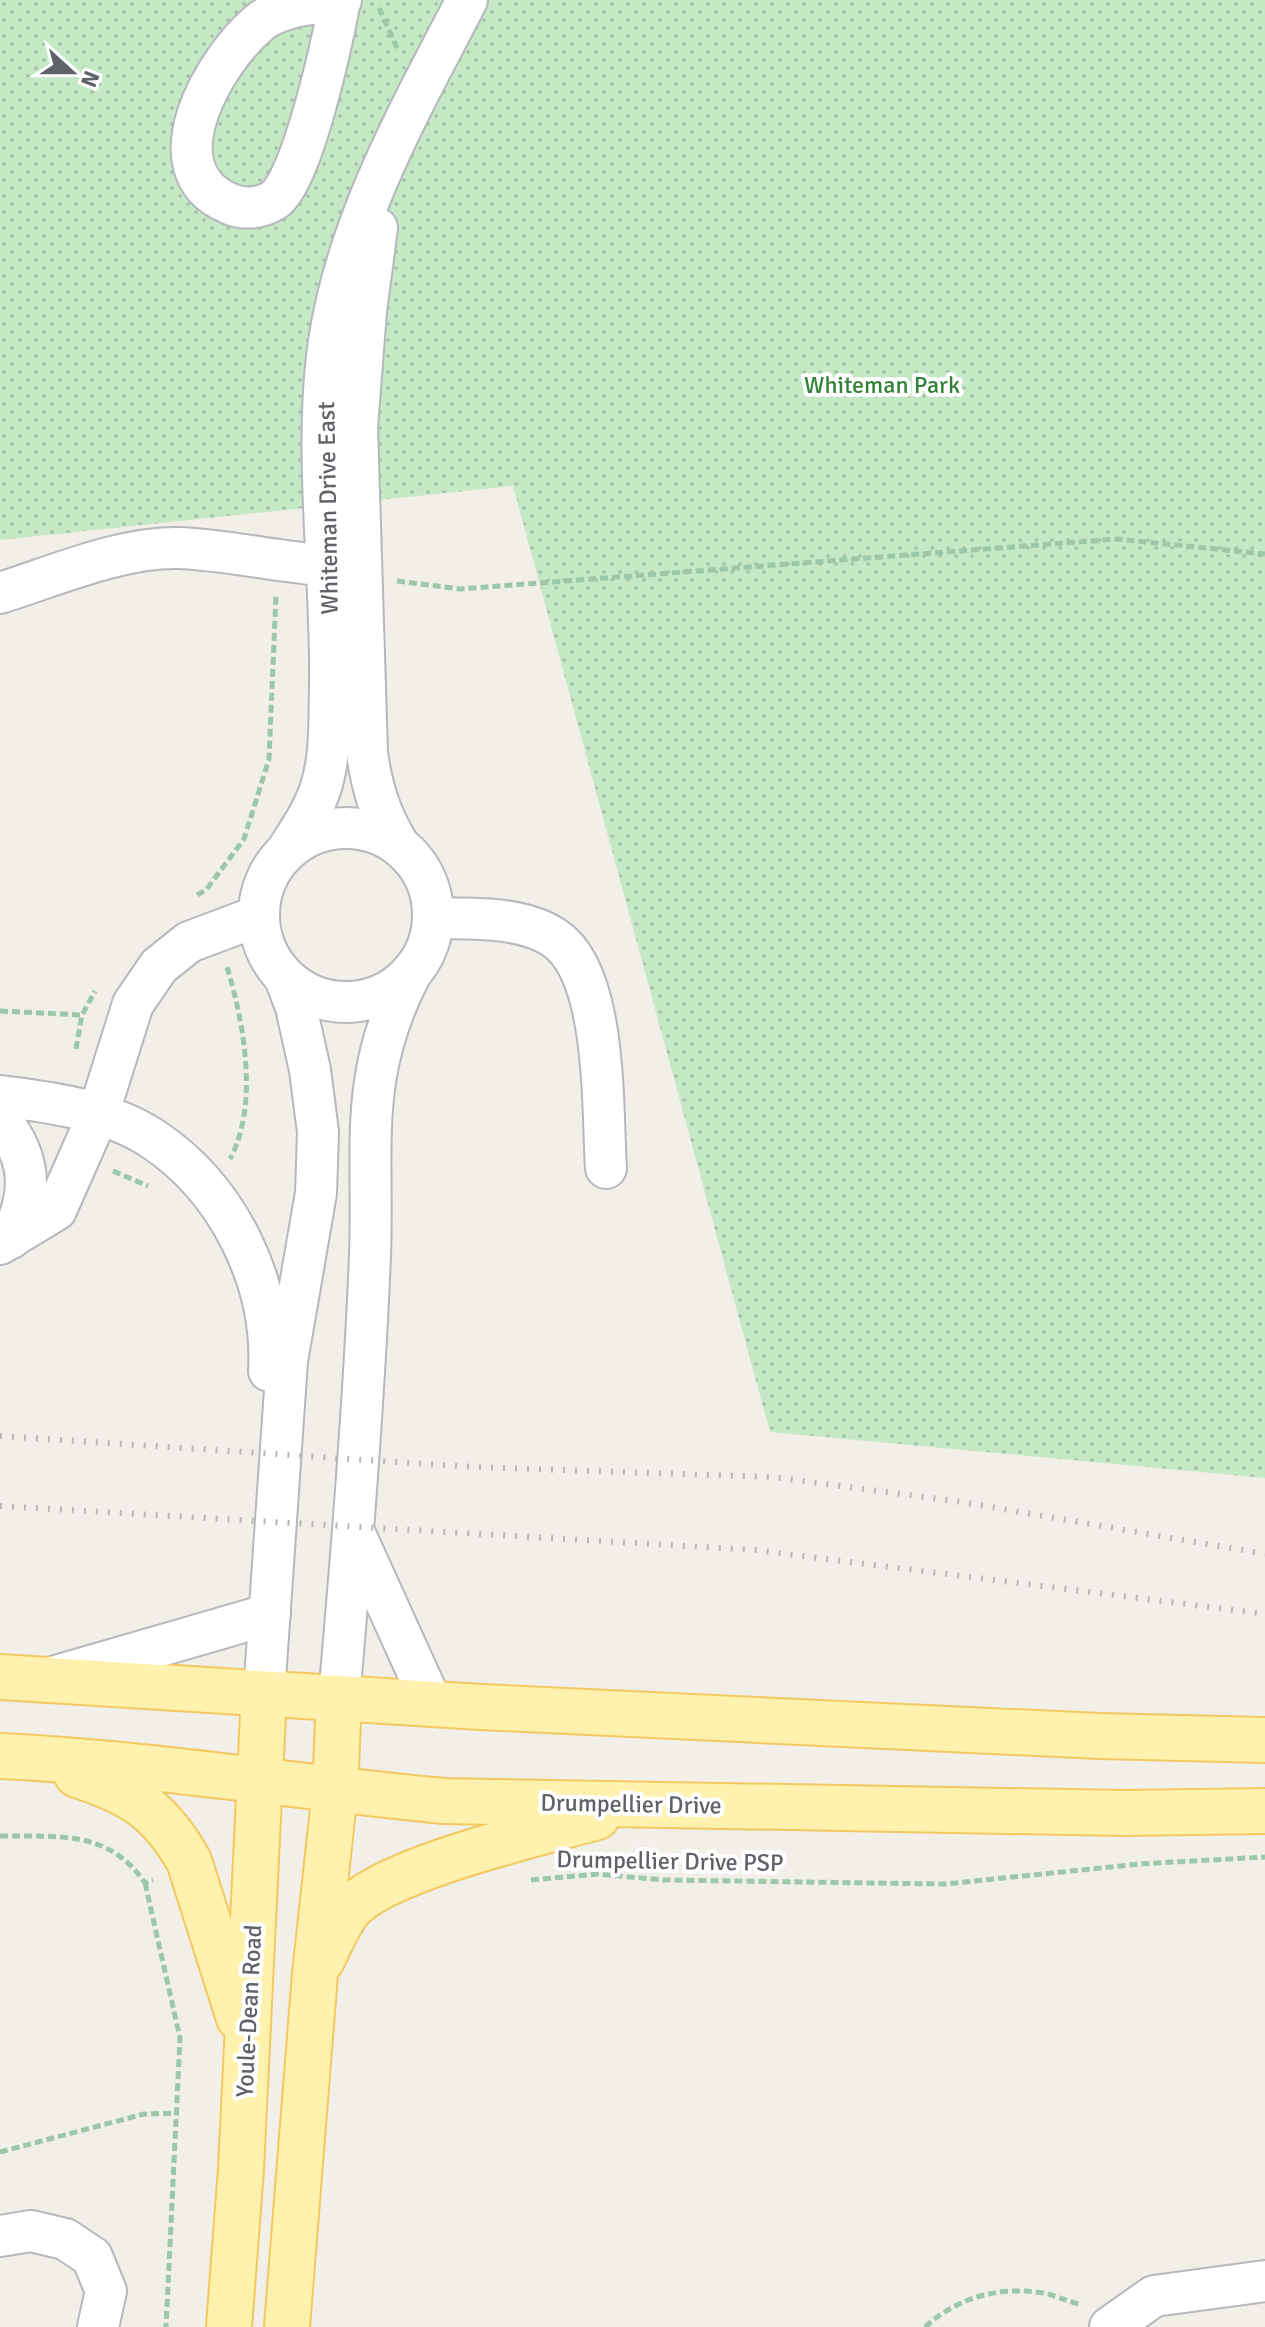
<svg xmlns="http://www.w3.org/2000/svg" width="1265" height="2327" font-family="Signika,sans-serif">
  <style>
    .grass { fill: url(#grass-dots) }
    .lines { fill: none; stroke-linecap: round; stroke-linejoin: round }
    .minor-casing { stroke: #b5b8bc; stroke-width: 44 }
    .major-casing { stroke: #f2c960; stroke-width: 48 }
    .path { stroke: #9cc7a9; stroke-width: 5; stroke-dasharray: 8 4; stroke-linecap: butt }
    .minor { stroke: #fff; stroke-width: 40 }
    .major { stroke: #fff2af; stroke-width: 44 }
    .rail { stroke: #b6b7b8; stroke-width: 6; stroke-dasharray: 2 10; stroke-linecap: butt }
    .labels { text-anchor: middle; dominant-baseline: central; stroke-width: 8; stroke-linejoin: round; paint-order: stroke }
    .park-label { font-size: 24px; fill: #348238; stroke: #fff }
    .street-label { font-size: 24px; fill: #5f6368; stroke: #fff }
  </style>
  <defs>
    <pattern id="grass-dots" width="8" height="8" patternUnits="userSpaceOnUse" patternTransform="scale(2)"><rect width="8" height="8" fill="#c5e8c5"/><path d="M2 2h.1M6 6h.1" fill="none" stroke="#a3c0a4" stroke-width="1.8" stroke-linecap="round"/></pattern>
  </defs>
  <rect width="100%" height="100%" fill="#f1efe8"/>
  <path class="grass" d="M0 0H1265V1478L770 1432 513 486 0 540Z"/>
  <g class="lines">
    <defs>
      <g id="minor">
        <path d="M340 0C333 38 303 180 274 200 260 209 242 210 228 203 150 169 215 59 260 22 282 5 315 4 341 0"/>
        <path d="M377 228 366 311 357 427 367 753C372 788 380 814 398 844"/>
        <path d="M0 593C54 576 121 547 177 548 237 550 295 567 354 566"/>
        <circle cx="346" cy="915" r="87"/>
        <path d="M288 849C300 830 313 811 320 790 331 758 329 721 330 688 332 577 313 450 329 342 347 220 411 108 467 0"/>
        <path d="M434 918C471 919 520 916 553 937 608 971 602 1109 606 1168"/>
        <path d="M0 1096C51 1102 109 1110 153 1139 228 1189 274 1282 269 1371"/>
        <path d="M0 1119C33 1160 32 1193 11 1238"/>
        <path d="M0 1244 56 1210 98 1115 133 1004 159 966 189 942 258 916"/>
        <path d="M354 1532 432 1704"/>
        <path d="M53 1677 270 1614"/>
        <path d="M264 1694 287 1361 316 1193 318 1132 310 1070 296 1007 285 978"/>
        <path d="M339 1698C352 1551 364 1403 370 1256 374 1146 357 1077 411 973"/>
        <path d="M0 2236 31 2231 65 2239 92 2257 106 2291 98 2327"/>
        <path d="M1110 2327 1154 2296 1265 2281"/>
      </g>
      <g id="major">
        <path d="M0 1677 481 1707 1100 1736 1265 1740"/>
        <path d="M0 1756C149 1763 296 1787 444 1801L1124 1813 1265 1811"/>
        <path d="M77 1775C133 1793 160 1810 189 1861L239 2018"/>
        <path d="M322 1960C330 1944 338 1924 349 1910 383 1869 541 1833 597 1817"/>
        <path d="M229 2327 241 2169 264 1694"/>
        <path d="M287 2327 315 1974 335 1791 339 1698"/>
      </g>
    </defs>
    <use href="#minor" class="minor-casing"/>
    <use href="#major" class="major-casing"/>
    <g class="path">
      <path d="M379 8 398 50"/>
      <path d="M397 581 460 589 1117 539 1265 554"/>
      <path d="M197 895 206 890 244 839 269 759 276 595"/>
      <path d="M227 967C244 1023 259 1105 230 1159"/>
      <path d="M0 1011 82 1015"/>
      <path d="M76 1049 82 1015 95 991"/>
      <path d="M113 1171 148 1186"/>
      <path d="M0 1836C59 1837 108 1829 145 1883L153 1880"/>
      <path d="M531 1880 598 1874 663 1880 946 1884 1139 1864 1265 1857"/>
      <path d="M145 1883 180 2038 166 2327"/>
      <path d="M0 2152 144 2114 179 2113"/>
      <path d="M925 2327C958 2297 999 2286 1043 2293 1056 2295 1067 2302 1080 2304"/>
    </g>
    <use href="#minor" class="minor"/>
    <use href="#major" class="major"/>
    <g class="rail">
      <path d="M0 1436 473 1467 772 1477 962 1502 1265 1554"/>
      <path d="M0 1506 755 1550 1265 1614"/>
    </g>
  </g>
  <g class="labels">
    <g class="park-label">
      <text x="882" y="385">Whiteman Park</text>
    </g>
    <g class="street-label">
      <text transform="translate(328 508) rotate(-91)">Whiteman Drive East</text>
      <text transform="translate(631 1804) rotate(1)">Drumpellier Drive</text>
      <text transform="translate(670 1861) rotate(1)">Drumpellier Drive PSP</text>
      <text transform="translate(249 2011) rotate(-87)">Youle-Dean Road</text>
    </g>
  </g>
  <g transform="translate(72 72) rotate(111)" stroke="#ffffff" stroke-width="6" paint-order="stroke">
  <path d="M0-6L14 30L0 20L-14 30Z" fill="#5f6368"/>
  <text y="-12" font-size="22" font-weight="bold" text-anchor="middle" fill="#5f6368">N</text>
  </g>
</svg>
